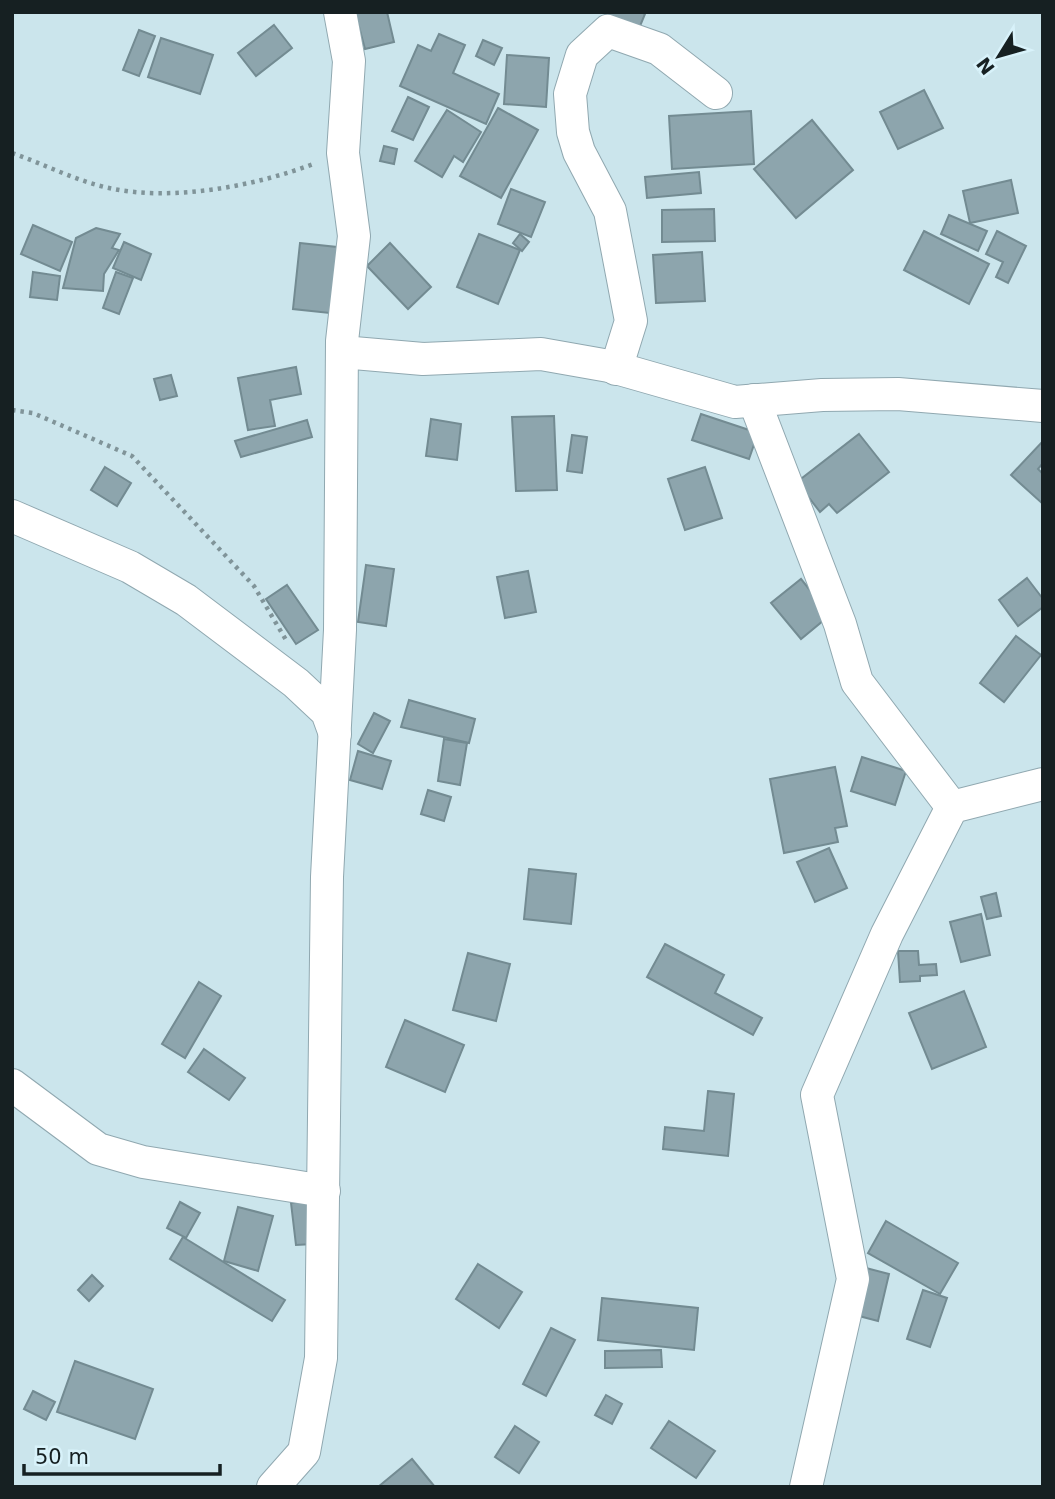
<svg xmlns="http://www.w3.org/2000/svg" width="1055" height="1499" font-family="'DejaVu Sans',sans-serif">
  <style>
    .building { fill: #8da5ad; stroke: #738b92; stroke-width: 2 }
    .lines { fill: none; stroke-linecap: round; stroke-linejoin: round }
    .street-casing { stroke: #90a8b0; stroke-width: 34 }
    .path { stroke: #809499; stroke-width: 4.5; stroke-dasharray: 3.5 5; stroke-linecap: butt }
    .street { stroke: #fff; stroke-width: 32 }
  </style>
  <rect width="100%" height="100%" fill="#cbe5ec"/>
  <g class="building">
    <path d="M355 12H387L394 42 365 49Z"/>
    <path d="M611 12H641L645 14 638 31 608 20Z"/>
    <path d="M274 25 292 48 256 76 238 53Z"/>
    <path d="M139 30 155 36 139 76 123 70Z"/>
    <path d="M439 34 465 45 453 73 499 94 486 124 400 86 418 45 431 51Z"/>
    <path d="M161 38 213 55 200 94 148 77Z"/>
    <path d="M483 40 502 48 494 65 476 56Z"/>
    <path d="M507 55 549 58 546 107 504 104Z"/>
    <path d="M924 90 943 128 898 149 880 112Z"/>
    <path d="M408 97 429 107 413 140 392 131Z"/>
    <path d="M498 108 538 130 501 198 460 176Z"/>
    <path d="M447 110 481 132 463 162 454 156 442 177 415 161Z"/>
    <path d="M751 111 754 164 672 169 669 116Z"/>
    <path d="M812 120 853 170 796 218 754 169Z"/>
    <path d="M384 146 397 149 394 164 380 161Z"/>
    <path d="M699 172 701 193 647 198 645 177Z"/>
    <path d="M1011 180 1018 213 970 223 963 191Z"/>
    <path d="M511 189 545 202 531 237 498 224Z"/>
    <path d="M714 209 715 241 662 242V210Z"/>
    <path d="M949 215 987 231 978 251 941 234Z"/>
    <path d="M33 225 72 242 60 271 21 254Z"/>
    <path d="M96 228 120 234 112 248 119 250 104 274 103 291 63 288 76 238Z"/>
    <path d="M924 231 989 264 969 304 904 270Z"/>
    <path d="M997 231 1026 246 1008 283 996 277 1003 262 986 254Z"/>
    <path d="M479 234 520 250 498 304 457 287Z"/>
    <path d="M520 234 529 242 522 251 513 243Z"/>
    <path d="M124 242 151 254 141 280 113 268Z"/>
    <path d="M300 243 346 248 339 314 293 309Z"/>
    <path d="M390 243 431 287 408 309 367 266Z"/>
    <path d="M702 252 705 301 656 303 653 255Z"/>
    <path d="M33 272 60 276 57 300 30 297Z"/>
    <path d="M116 272 133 278 119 314 103 308Z"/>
    <path d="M296 367 301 394 270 400 275 426 248 430 238 378Z"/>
    <path d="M171 375 177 396 160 400 154 379Z"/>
    <path d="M701 414 758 433 749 459 692 440Z"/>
    <path d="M554 416 557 490 516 491 512 417Z"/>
    <path d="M431 419 461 424 457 460 426 456Z"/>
    <path d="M307 420 312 437 241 457 235 441Z"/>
    <path d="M859 434 889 472 837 513 829 504 820 512 797 482Z"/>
    <path d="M572 435 587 437 582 473 567 471Z"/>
    <path d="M1043 441V463L1038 469 1043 474V504L1011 475Z"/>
    <path d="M105 467 131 483 117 506 91 490Z"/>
    <path d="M705 467 722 518 685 530 668 479Z"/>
    <path d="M366 565 394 569 386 626 358 622Z"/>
    <path d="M528 571 536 612 505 618 497 577Z"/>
    <path d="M1027 578 1043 599V607L1018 626 999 600Z"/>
    <path d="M801 579 830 615 801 639 771 603Z"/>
    <path d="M287 585 318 630 296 644 266 599Z"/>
    <path d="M1016 636 1041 655 1004 702 980 683Z"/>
    <path d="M409 700 475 719 469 743 401 727Z"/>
    <path d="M374 713 390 721 373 753 358 744Z"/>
    <path d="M444 739 467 743 460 785 438 781Z"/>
    <path d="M358 751 391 761 382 789 350 780Z"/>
    <path d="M862 757 906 771 895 805 851 791Z"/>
    <path d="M835 767 847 826 835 828 838 842 784 853 770 779Z"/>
    <path d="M428 790 451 797 444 821 421 814Z"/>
    <path d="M829 848 847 888 815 902 797 862Z"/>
    <path d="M529 869 576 874 571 924 524 919Z"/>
    <path d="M996 893 1001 916 987 919 981 897Z"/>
    <path d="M981 914 990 955 961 962 950 922Z"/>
    <path d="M665 944 724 975 715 993 762 1018 753 1035 647 977Z"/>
    <path d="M898 951H918L919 965 936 964 937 975 920 976V981L900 982Z"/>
    <path d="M468 953 510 964 496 1021 453 1010Z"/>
    <path d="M199 982 221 996 185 1058 162 1044Z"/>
    <path d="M964 991 986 1047 932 1069 909 1013Z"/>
    <path d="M405 1020 464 1045 445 1092 386 1067Z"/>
    <path d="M204 1049 245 1078 229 1100 188 1072Z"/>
    <path d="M708 1091 734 1094 728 1156 663 1149 665 1127 704 1131Z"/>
    <path d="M308 1201 313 1244 296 1245 291 1203Z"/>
    <path d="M180 1202 200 1213 186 1238 167 1228Z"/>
    <path d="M238 1207 273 1216 258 1271 224 1261Z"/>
    <path d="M886 1221 958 1263 940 1294 868 1253Z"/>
    <path d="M183 1237 285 1300 272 1321 170 1259Z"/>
    <path d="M478 1264 522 1292 499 1328 456 1299Z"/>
    <path d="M866 1268 889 1274 878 1321 855 1315Z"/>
    <path d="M92 1275 103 1286 89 1301 78 1290Z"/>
    <path d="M923 1290 947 1298 930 1347 907 1339Z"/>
    <path d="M602 1298 698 1308 694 1350 598 1340Z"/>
    <path d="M551 1328 575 1340 546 1396 523 1384Z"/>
    <path d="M661 1350 662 1367 605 1368V1351Z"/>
    <path d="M75 1361 153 1389 135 1439 57 1412Z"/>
    <path d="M33 1391 55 1402 46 1420 24 1409Z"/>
    <path d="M606 1395 622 1404 612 1424 595 1415Z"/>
    <path d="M669 1421 715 1451 696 1478 651 1448Z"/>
    <path d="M515 1426 539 1442 519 1473 495 1457Z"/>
    <path d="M412 1459 435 1487H378Z"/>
  </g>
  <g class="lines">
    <defs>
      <g id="street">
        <path d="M342 352 423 359 541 354 609 366 735 402 822 395 898 394 1043 406"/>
        <path d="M616 369 631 321 610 211 579 152 573 132 570 94 582 55 608 31 659 49 716 93"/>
        <path d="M754 400 840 624 857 682 952 807"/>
        <path d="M12 516 130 567 186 600 296 683 327 712 335 734"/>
        <path d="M12 1085 98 1149 143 1162 324 1191"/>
        <path d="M273 1487 304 1452 321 1358 327 877 340 630 342 341 354 236 343 153 349 61 340 12"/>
        <path d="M806 1487 853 1279 817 1095 887 934 952 807 1043 784"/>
      </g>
    </defs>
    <use href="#street" class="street-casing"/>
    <g class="path">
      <path d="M12 153C44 164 76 181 109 188 172 202 256 186 316 163"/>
      <path d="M12 410 33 413 132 456 254 586 286 640"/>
    </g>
    <use href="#street" class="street"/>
  </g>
  <rect width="1055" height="1499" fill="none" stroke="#162022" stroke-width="28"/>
  <g transform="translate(999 56) rotate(233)" stroke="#d8f2fa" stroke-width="5" paint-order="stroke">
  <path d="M0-5L12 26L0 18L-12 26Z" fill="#162022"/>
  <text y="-10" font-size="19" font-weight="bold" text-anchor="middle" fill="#162022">N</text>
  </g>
  <path d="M24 1464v10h196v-10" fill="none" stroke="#162022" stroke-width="3.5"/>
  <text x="35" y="1464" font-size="21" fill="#162022" stroke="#d8f2fa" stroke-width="5" paint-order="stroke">50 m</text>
</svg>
